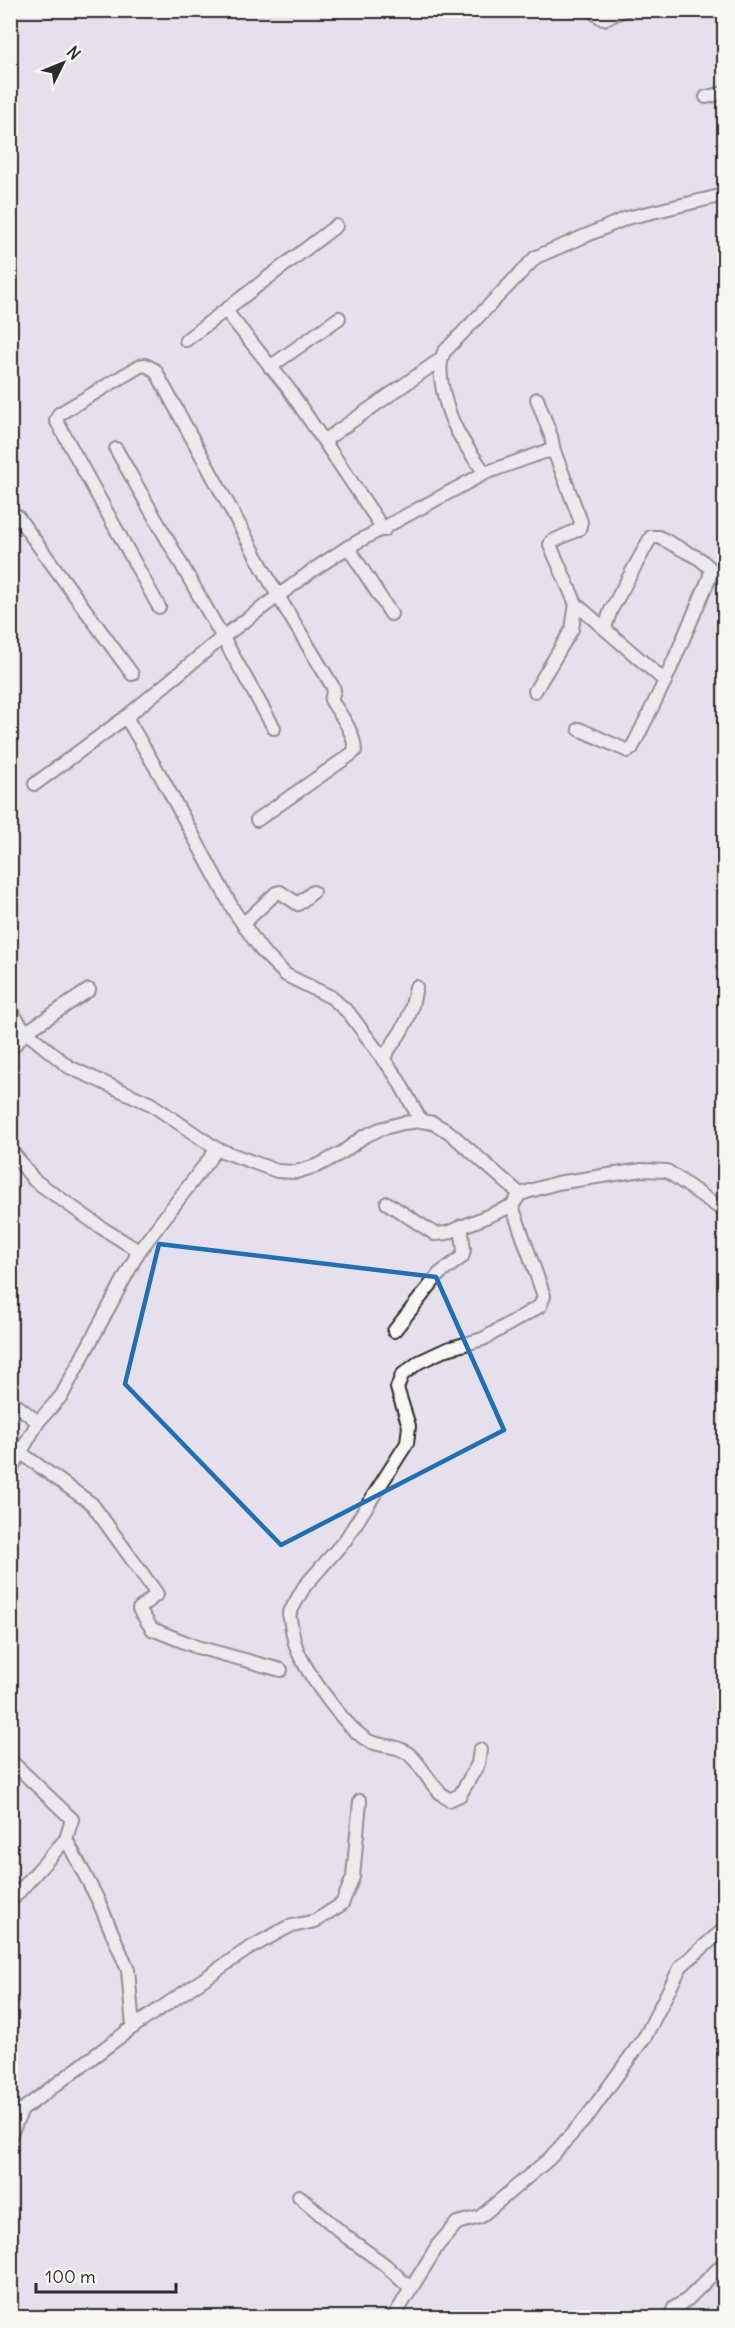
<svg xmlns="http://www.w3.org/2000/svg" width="735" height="2328" font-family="Delius,sans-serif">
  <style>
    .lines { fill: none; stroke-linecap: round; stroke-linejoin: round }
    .minor-casing { stroke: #2b2b2b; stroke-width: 16 }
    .minor { stroke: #f6f6f2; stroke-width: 12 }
    .marked { fill: none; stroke: #1f6fb2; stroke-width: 4.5; stroke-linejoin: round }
  </style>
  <rect width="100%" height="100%" fill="#e5e0ec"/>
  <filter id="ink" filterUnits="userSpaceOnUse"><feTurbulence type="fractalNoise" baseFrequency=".0167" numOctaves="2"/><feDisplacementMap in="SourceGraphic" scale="12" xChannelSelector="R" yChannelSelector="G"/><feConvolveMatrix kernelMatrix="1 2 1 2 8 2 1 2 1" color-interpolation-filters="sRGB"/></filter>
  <g filter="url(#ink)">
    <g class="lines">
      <defs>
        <g id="minor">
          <path d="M590 10 603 19 625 10"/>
          <path d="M706 97 724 93"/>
          <path d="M226 311 288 388 384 530"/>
          <path d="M186 340 336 226"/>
          <path d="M270 367 339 318"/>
          <path d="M537 399 551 436 554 451"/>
          <path d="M325 440 441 359"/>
          <path d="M116 449 274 728"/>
          <path d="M10 513 17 516 132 674"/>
          <path d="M348 547 391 614"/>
          <path d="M159 607 56 420 59 414 140 366 145 365 155 370 278 596 333 687 334 690 331 700C340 714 355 733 355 751L350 755 257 820"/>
          <path d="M605 627 611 610 651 537H659L700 559 711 569 709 579 665 681 576 604 550 545 551 542 579 529 581 522 554 451 544 452 485 473C463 443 448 422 442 385 440 374 439 362 444 352L536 257 627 218 724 195"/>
          <path d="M535 691 572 629 576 604"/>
          <path d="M126 717 163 780 234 911 262 951 286 975 331 997 349 1013 396 1076 421 1121"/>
          <path d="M579 729 628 751 632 748 665 681"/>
          <path d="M35 784 126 717 223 637 313 570 348 547 485 473"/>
          <path d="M243 924 276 893 280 892 298 904 313 892"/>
          <path d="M10 1010 26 1032 69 1067 151 1104 217 1149 277 1171 296 1172 319 1165 343 1152 363 1137 380 1129 403 1123 421 1121 433 1123 449 1132 520 1194 557 1183 642 1170 667 1171 724 1211"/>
          <path d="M10 1050 26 1032 89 990"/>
          <path d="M383 1060C388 1048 397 1040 403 1028 411 1015 413 1001 416 987"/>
          <path d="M10 1149 34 1180 102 1228 139 1251"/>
          <path d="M387 1203 435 1234 447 1233 512 1206"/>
          <path d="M394 1331 439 1274 462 1257 464 1250 461 1226"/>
          <path d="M10 1400 38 1422"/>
          <path d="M21 1453 92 1504 157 1594 139 1609 152 1629 197 1647 281 1670"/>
          <path d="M10 1471 38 1422 62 1395 139 1251 217 1149"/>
          <path d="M480 1750 478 1764 460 1795 449 1800C430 1787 425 1769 410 1755 399 1745 384 1747 371 1742 348 1732 310 1677 299 1654 293 1643 292 1627 289 1614L304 1587 346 1539 407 1443 409 1426 397 1388 402 1375 419 1362 447 1349 483 1339 540 1306 544 1296 512 1206 520 1194"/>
          <path d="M10 1760 72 1819 66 1839 10 1902"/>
          <path d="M133 2027 248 1949 288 1927 315 1921 342 1904 353 1877 360 1801"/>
          <path d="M10 2136 22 2110 133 2027 128 1970 98 1900 66 1839"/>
          <path d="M299 2196 348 2238 384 2264 410 2288"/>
          <path d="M393 2318 438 2245 457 2223 480 2217 549 2159 587 2117 646 2035 681 1966 724 1929"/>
          <path d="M670 2318 674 2308 688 2299 724 2263"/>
        </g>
      </defs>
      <use href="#minor" class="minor-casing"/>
      <use href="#minor" class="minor"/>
    </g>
  </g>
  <path d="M0 0H735V2328H0ZM159 1244 436 1277 504 1430 281 1545 125 1384Z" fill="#e5e0ec" fill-opacity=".55" fill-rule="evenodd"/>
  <path class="marked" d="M159 1244 436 1277 504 1430 281 1545 125 1384Z"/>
  <rect width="735" height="2328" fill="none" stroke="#f6f6f2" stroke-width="36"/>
  <rect x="18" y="18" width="699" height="2292" fill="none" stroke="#2b2b2b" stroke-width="2" filter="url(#ink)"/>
  <g transform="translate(63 63) rotate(47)" stroke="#f6f6f2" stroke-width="4.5" paint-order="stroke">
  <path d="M0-4.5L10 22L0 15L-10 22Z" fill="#2b2b2b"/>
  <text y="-9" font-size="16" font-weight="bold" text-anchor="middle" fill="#2b2b2b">N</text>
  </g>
  <path d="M36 2283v9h140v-9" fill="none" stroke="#2b2b2b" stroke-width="3"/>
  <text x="45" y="2283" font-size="18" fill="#2b2b2b" stroke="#f6f6f2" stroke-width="4.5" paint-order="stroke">100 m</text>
</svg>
